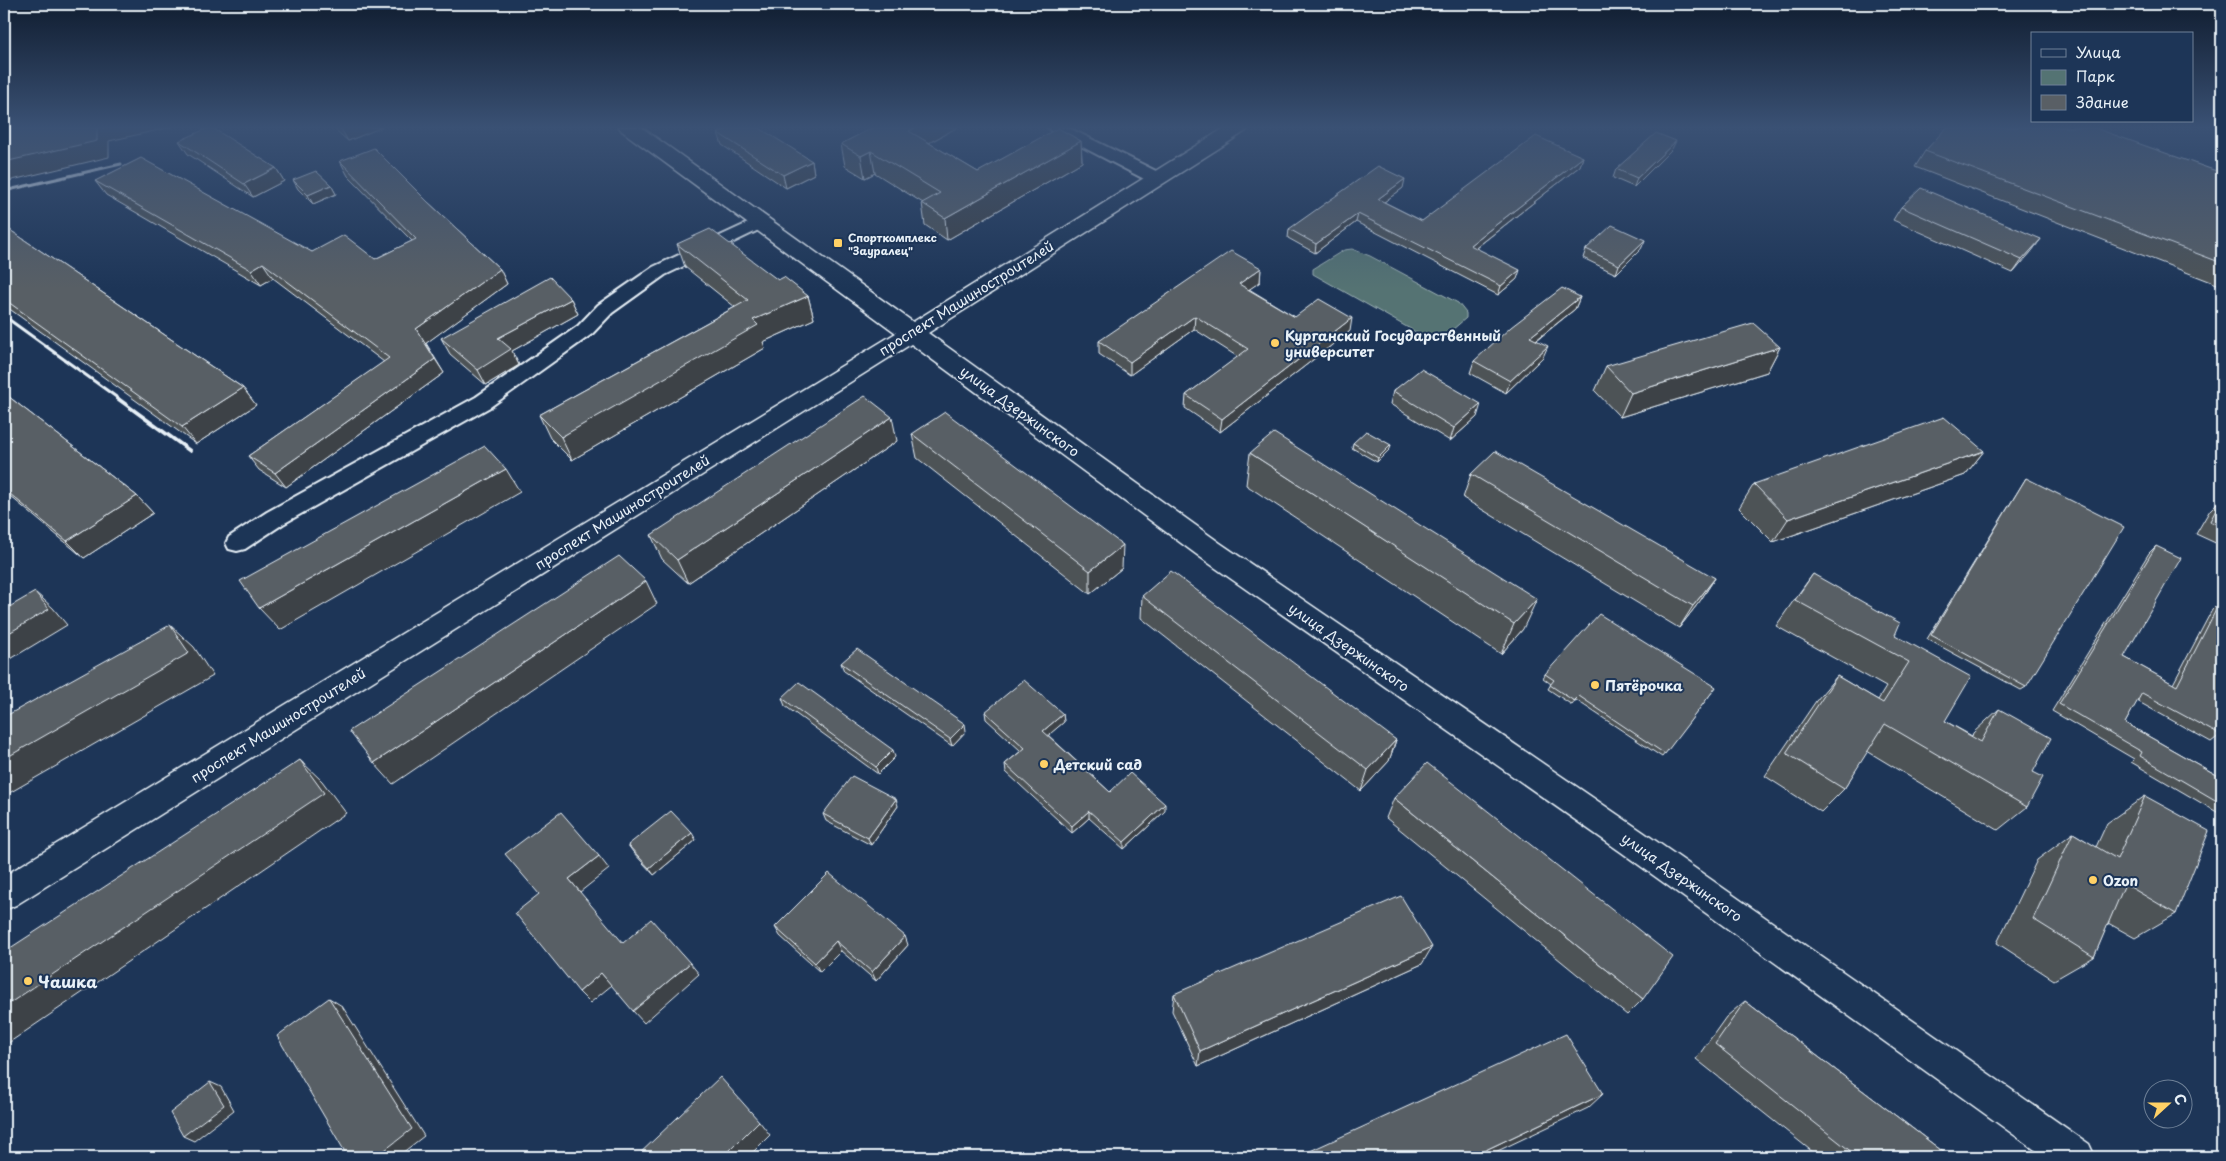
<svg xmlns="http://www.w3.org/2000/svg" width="2226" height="1161" font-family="'Playpen Sans',sans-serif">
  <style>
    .green { fill: #547373; stroke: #9eb2b6 }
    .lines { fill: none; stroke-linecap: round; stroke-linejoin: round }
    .minor-casing { stroke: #e8f1f8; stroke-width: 4 }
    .primary-casing { stroke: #e8f1f8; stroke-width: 3 }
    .minor { fill: #1d3557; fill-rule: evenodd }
    .primary { fill: #1d3557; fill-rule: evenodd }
    .rail-far1 { stroke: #e8f1f8; stroke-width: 3 }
    .rail { stroke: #e8f1f8; stroke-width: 4 }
    .wall { fill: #4d5257; stroke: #e8f1f8 }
    .shaded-wall { fill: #3e4247; stroke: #e8f1f8 }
    .building { fill: #595f65; stroke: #e8f1f8 }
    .poi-dot { fill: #ffd166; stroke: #1d3557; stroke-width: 2 }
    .labels { text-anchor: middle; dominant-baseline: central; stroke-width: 4; stroke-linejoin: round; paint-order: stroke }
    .far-poi-label { font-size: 11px; font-weight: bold; fill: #e8f1f8; stroke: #1d3557; text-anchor: start }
    .street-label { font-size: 14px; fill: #e8f1f8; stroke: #1d3557 }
    .poi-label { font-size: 14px; font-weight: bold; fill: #e8f1f8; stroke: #1d3557; text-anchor: start }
    .near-poi-label { font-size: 16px; font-weight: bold; fill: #e8f1f8; stroke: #1d3557; text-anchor: start }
  </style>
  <rect width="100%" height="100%" fill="#1d3557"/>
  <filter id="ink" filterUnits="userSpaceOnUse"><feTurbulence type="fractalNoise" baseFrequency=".02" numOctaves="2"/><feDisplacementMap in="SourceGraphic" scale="10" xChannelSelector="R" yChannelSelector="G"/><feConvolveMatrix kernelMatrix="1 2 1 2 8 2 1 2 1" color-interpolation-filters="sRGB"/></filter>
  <g filter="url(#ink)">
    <path class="green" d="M1352 249 1370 256 1458 303 1466 313V318L1444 337 1428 339 1313 274V269L1344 250Z"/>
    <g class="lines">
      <defs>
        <g id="minor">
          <path d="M1048 127H1067L1162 174 1164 178 1162 182H1150L1050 130Z"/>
          <path d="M761 217 767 218 770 222 767 226 665 275 612 313 592 334 490 407 283 524 245 549 237 551 229 549 226 543 229 537 267 512 476 397 578 326 598 305 653 267Z"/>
        </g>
        <path id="primary" d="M619 127H641L913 322 1226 127H1248L1246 131 928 333 1220 543 1643 832 2089 1144 2095 1157H2045L1621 852 1200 557 911 344 16 905 4 910V876L896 333 622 131Z"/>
      </defs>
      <use href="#minor" class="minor-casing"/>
      <use href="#primary" class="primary-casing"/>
      <use href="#minor" class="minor"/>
      <use href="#primary" class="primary"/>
      <g class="rail-far1">
        <path d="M4 191 121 164"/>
        <path d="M4 316 119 399"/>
      </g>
      <path class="rail" d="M117 398 190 451"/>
    </g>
    <g class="wall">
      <path d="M332 127H382L348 141Z"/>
      <path d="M874 127H958L929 143 978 172 1081 141 1082 162 947 240 925 225 922 203H923L875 173 865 178 845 166 841 144Z"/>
      <path d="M718 133 812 161 814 174 786 188 722 145Z"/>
      <path d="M179 141 276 168 284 181 253 197 188 154Z"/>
      <path d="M1672 149 1634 187 1613 178 1616 169Z"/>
      <path d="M1925 151 2222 173V286L1915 167Z"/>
      <path d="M1583 157 1580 166 1476 248 1517 279 1498 295 1356 222 1315 253 1288 238 1289 229 1403 188 1384 202 1422 221Z"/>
      <path d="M340 161 428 202 500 269 507 284 426 343 444 373 286 487 259 470 248 456 384 362 273 278 261 285 106 195 95 181 312 252 375 259 412 241 348 176Z"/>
      <path d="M293 180 331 185 336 194 313 204 298 189Z"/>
      <path d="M1901 207 2041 239 2031 252 2013 273 1893 220Z"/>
      <path d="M4 226 243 388 256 405 196 444 4 305Z"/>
      <path d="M1645 240 1641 249 1616 274 1583 258 1586 249Z"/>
      <path d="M677 244 778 280 808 296 814 319 763 342 765 348 572 460 550 438 539 415 735 307 685 267Z"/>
      <path d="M1261 268 1260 282 1249 289 1295 317 1350 331 1220 432 1185 408 1186 395 1238 357 1194 329 1130 375 1099 354V341Z"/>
      <path d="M1580 297 1575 309 1537 340 1543 357 1506 393 1470 373 1474 361Z"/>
      <path d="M571 299 578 314 512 351 519 365 486 385 450 354 441 338Z"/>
      <path d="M1780 347 1767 372 1620 417 1595 391 1606 366Z"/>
      <path d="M1393 391 1477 417 1450 441 1390 404Z"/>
      <path d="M4 393 137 496 153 513 84 558 4 491Z"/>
      <path d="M912 434 1122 568 1090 594 917 458Z"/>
      <path d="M897 441 688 583 662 559 651 535Z"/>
      <path d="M1353 443 1390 449 1377 462 1352 448Z"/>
      <path d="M1984 451 1965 475 1773 542 1739 508 1754 484Z"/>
      <path d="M1250 453 1523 629 1501 654 1246 485Z"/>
      <path d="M1471 474 1715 578 1700 601 1679 628 1463 498Z"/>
      <path d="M2026 478V687L2021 690 1927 639 2023 483Z"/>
      <path d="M2222 498V546L2196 534 2210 510Z"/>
      <path d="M2156 546 2124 657 2173 684 2212 610 2220 602V735L2211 742 2137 701 2125 723 2222 778V815L2131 762 2134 759 2052 711 2149 553Z"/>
      <path d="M1813 574 1895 635 1945 721 1972 736 1973 733 1999 709 2033 772 2027 807 1998 830 1867 751 1844 789 1821 812 1765 776 1816 701 1837 676 1878 700 1886 687 1776 626 1794 600Z"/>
      <path d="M1142 596 1396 740 1389 761 1361 791 1141 618Z"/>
      <path d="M841 663 966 731 952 746 844 671Z"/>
      <path d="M1545 674 1716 687 1662 757 1576 700 1572 705 1548 689 1551 684 1543 678Z"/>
      <path d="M782 698 895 757 878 774 785 706Z"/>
      <path d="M985 712 1063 714 1064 722 1048 735 1110 792 1165 811 1124 849 1089 818 1072 833 1006 772 1005 764 1021 751 986 719Z"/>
      <path d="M2145 796 2176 914 2135 938 2108 923 2094 957 2054 980 1997 943 2037 860 2073 833 2096 847 2107 823Z"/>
      <path d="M1394 798 1643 999 1627 1015 1386 818Z"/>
      <path d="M898 806 871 845 826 821 823 814Z"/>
      <path d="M696 840 654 875 633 852 628 845Z"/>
      <path d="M775 927 908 945 876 981 841 951 820 972 780 936Z"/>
      <path d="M1422 964 1198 1066 1172 1011 1174 994Z"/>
      <path d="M1745 1001 1950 1157H1819L1696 1059 1726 1017Z"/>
    </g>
    <g class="shaded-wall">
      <path d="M97 127H172L109 141V157L4 182V162Z"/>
      <path d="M340 127H382L348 141Z"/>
      <path d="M916 127H958L912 152 909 131Z"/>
      <path d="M1081 141 1082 162 947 240 945 218Z"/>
      <path d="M1676 141 1672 149 1634 187 1637 178Z"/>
      <path d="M871 151 875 173 865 178 861 156Z"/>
      <path d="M1583 157 1580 166 1468 254 1470 245Z"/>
      <path d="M812 161 814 174 786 188 783 175Z"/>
      <path d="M276 168 284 181 253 197 244 184Z"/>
      <path d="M1405 179 1403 188 1376 208 1378 199Z"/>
      <path d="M331 185 336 194 313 204 308 195Z"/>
      <path d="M1358 214 1356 222 1315 253 1316 244Z"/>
      <path d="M2041 239 2031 252 2013 273 2022 260Z"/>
      <path d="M1645 240 1641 249 1616 274 1619 265Z"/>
      <path d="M263 263 273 278 261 285 251 270Z"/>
      <path d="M1261 268 1260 282 1238 297 1239 284Z"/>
      <path d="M500 269 507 284 425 344 416 329Z"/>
      <path d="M1520 270 1517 279 1498 295 1501 286Z"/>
      <path d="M808 296 814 319 763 342 765 348 572 460 561 437 753 320Z"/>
      <path d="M1580 297 1575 309 1526 348 1530 337Z"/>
      <path d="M571 299 578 314 512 351 519 365 486 385 478 370 498 338Z"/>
      <path d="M1195 316 1194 329 1130 375V362Z"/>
      <path d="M1352 318 1350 331 1220 432 1222 419Z"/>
      <path d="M1548 346 1543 357 1506 393 1510 381Z"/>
      <path d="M1780 347 1767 372 1620 417 1631 393Z"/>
      <path d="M435 359 444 373 286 487 275 473Z"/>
      <path d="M243 388 256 405 196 444 182 427Z"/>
      <path d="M1481 404 1477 417 1450 441 1454 428Z"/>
      <path d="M892 417 897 441 688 583 677 560Z"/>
      <path d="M1391 445 1390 449 1377 462 1378 458Z"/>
      <path d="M1984 451 1965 475 1773 542 1788 519Z"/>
      <path d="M506 469 520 492 280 630 259 608Z"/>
      <path d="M137 496 153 513 84 558 67 541Z"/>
      <path d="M1123 545 1122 568 1090 594V571Z"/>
      <path d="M1715 578 1700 601 1679 628 1693 606Z"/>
      <path d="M646 581 657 604 393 784 374 763Z"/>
      <path d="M35 592 53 608 67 625 4 663V636Z"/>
      <path d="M1537 599 1523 629 1501 654 1514 624Z"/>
      <path d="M170 625 194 647 213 676 4 796V759Z"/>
      <path d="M1063 714 1064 722 1044 739 1043 731Z"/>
      <path d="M965 724 966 731 952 746 950 739Z"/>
      <path d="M1396 740 1389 761 1361 791 1368 770Z"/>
      <path d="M893 750 895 757 878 774 876 767Z"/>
      <path d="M300 760 322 781 346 813 4 1046V1007Z"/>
      <path d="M896 799 898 806 871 845 868 838Z"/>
      <path d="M1165 804V811L1124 849V842Z"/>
      <path d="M1089 811V818L1072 833V826Z"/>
      <path d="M692 833 696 840 654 875 649 868Z"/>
      <path d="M599 856 609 869 580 892 569 879Z"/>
      <path d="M905 936 908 945 876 981 872 972Z"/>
      <path d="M836 941 841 951 820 972 815 963Z"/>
      <path d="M1432 947 1422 964 1198 1066 1200 1051Z"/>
      <path d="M690 963 699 974 644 1023 633 1011Z"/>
      <path d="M601 973 612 985 590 1003 579 992Z"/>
      <path d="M329 998 342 1006 424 1136 397 1157H376Z"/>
      <path d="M210 1082 221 1087 234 1110 194 1141 183 1136Z"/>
      <path d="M1603 1094 1588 1108 1485 1157H1471Z"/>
      <path d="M759 1121 770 1135 748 1157H723Z"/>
    </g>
    <g class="building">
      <path d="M4 127H97V141L4 162Z"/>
      <path d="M210 127H211L276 168 244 184 179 141Z"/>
      <path d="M731 127H758L812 161 783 175 718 133Z"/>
      <path d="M874 127H916L909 131 978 172 1058 128 1081 141 945 218 922 203 940 193 871 151 861 156 841 144Z"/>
      <path d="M1947 127H2092L2222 173V263L1925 151Z"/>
      <path d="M1656 133 1676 141 1637 178 1616 169Z"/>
      <path d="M1536 136 1583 157 1470 245 1520 270 1501 286 1358 214 1316 244 1289 229 1378 166 1405 179 1378 199 1422 221Z"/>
      <path d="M374 148 428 202 500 269 416 329 435 359 275 473 248 456 389 358 263 263 251 270 95 181 141 158 312 252 344 235 375 259 416 239 340 161Z"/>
      <path d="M316 171 331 185 308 195 293 180Z"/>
      <path d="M1921 188 2041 239 2022 260 1901 207Z"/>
      <path d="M1612 225 1645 240 1619 265 1586 249Z"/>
      <path d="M4 226 243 388 182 427 4 299Z"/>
      <path d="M710 229 778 280 784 277 808 296 753 320 758 325 561 437 539 415 748 300 677 244Z"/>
      <path d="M1231 251 1261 268 1239 284 1295 317 1319 299 1352 318 1222 419 1186 395 1248 349 1195 316 1130 362 1099 341Z"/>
      <path d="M550 277 571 299 498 338 511 349 478 370 441 338Z"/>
      <path d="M1562 288 1580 297 1530 337 1548 346 1510 381 1474 361 1511 327Z"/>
      <path d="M1753 323 1780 347 1631 393 1606 366Z"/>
      <path d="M1421 369 1481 404 1454 428 1393 391Z"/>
      <path d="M4 393 137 496 67 541 4 489Z"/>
      <path d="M865 396 892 417 677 560 651 535Z"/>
      <path d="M945 412 1123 545 1090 571 912 434Z"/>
      <path d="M1944 417 1984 451 1788 519 1754 484Z"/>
      <path d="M1366 431 1391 445 1378 458 1353 443Z"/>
      <path d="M1274 433 1537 599 1514 624 1250 453Z"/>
      <path d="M485 446 506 469 259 608 240 581Z"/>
      <path d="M1495 451 1715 578 1693 606 1471 474Z"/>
      <path d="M2026 478 2124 527 2026 687 1931 635Z"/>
      <path d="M2222 499V527L2210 521Z"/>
      <path d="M2156 546 2181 558 2124 657 2177 686 2220 602 2222 604V730L2220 735 2142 693 2125 723 2222 778V804L2140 756 2142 752 2059 704Z"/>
      <path d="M619 556 646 581 374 763 349 731Z"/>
      <path d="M1171 571 1396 740 1368 770 1142 596Z"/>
      <path d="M1813 574 1900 623 1895 635 1971 677 1945 721 1981 742 1999 709 2051 738 2033 772 2043 777 2027 807 1885 724 1844 789 1786 753 1837 676 1883 703 1909 662 1795 600Z"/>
      <path d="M35 592 49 609 4 636V610Z"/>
      <path d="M1599 614 1716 687 1665 754 1579 696 1574 701 1550 685 1554 680 1545 674Z"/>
      <path d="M170 625 189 653 4 759V717Z"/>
      <path d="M857 649 965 724 950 739 841 663Z"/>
      <path d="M1024 680 1063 714 1043 731 1110 792 1130 773 1165 804 1124 842 1089 811 1072 826 1005 764 1025 748 985 712Z"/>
      <path d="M799 682 893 750 876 767 782 698Z"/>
      <path d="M300 760 324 793 4 1007V952Z"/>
      <path d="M1427 763 1673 957 1643 999 1394 798Z"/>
      <path d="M852 776 896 799 868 838 823 814Z"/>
      <path d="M2145 796 2209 831 2176 914 2125 884 2094 957 2033 919 2073 833 2117 859Z"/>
      <path d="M671 811 692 833 649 868 628 845Z"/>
      <path d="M561 812 599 856 569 879 623 943 651 919 690 963 633 1011 601 973 579 992 515 913 539 894 505 854Z"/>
      <path d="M829 873 905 936 872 972 836 941 815 963 775 927Z"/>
      <path d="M1401 896 1432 947 1200 1051 1174 994Z"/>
      <path d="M329 998 412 1129 376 1157H348L277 1036Z"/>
      <path d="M1745 1001 1950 1157H1858L1715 1044Z"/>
      <path d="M1566 1034 1603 1094 1471 1157H1297Z"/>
      <path d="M720 1077 759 1121 723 1157H636Z"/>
      <path d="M210 1082 224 1105 183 1136 170 1113Z"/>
    </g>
  </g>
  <linearGradient id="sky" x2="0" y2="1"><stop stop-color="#101d30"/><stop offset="0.44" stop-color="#3a5174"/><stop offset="1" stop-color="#3a5174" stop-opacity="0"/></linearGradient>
  <rect width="2226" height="289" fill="url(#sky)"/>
  <g class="poi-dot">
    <rect x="833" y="238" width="10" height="10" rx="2.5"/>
    <circle cx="1275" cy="343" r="5"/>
    <circle cx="1595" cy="685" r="5"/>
    <circle cx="1044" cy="764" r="5"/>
    <circle cx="2093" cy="880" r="5"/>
    <circle cx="28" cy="981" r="5"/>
  </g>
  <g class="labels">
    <g class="far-poi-label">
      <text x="848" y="237">Спорткомплекс<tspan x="848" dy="13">"Зауралец"</tspan></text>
    </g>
    <g class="street-label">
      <text transform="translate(966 298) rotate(-32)">проспект Машиностроителей</text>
      <text transform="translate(1020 411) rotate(36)">улица Дзержинского</text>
      <text transform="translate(622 512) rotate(-32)">проспект Машиностроителей</text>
      <text transform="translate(1349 647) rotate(35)">улица Дзержинского</text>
      <text transform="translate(278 725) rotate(-32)">проспект Машиностроителей</text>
      <text transform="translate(1682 877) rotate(35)">улица Дзержинского</text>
    </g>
    <g class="poi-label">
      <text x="1285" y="335">Курганский Государственный<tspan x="1285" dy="16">университет</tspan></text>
      <text x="1605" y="685">Пятёрочка</text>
      <text x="1054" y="764">Детский сад</text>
      <text x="2103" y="880">Ozon</text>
    </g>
    <g class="near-poi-label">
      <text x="38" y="981">Чашка</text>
    </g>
  </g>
  <rect width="2226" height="1161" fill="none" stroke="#1d3557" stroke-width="20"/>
  <rect x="10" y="10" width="2206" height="1141" fill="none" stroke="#e8f1f8" stroke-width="2" filter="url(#ink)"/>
  <rect x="2031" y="32" width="162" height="90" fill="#1d3557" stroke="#6e8097"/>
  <rect x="2041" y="49" width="25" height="8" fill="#1d3557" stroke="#6e8097"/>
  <text x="2076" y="58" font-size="15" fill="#e8f1f8">Улица</text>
  <rect x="2041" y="70" width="25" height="15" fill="#547373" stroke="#6e8097"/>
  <text x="2076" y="82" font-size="15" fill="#e8f1f8">Парк</text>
  <rect x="2041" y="95" width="25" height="15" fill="#595f65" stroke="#6e8097"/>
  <text x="2076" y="108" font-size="15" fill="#e8f1f8">Здание</text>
  <g transform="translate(2168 1104) rotate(69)"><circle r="24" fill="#1d3557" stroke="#6e8097"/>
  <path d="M0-4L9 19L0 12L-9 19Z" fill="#ffd166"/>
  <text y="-8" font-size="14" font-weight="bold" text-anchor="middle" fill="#e8f1f8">С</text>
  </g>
</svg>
